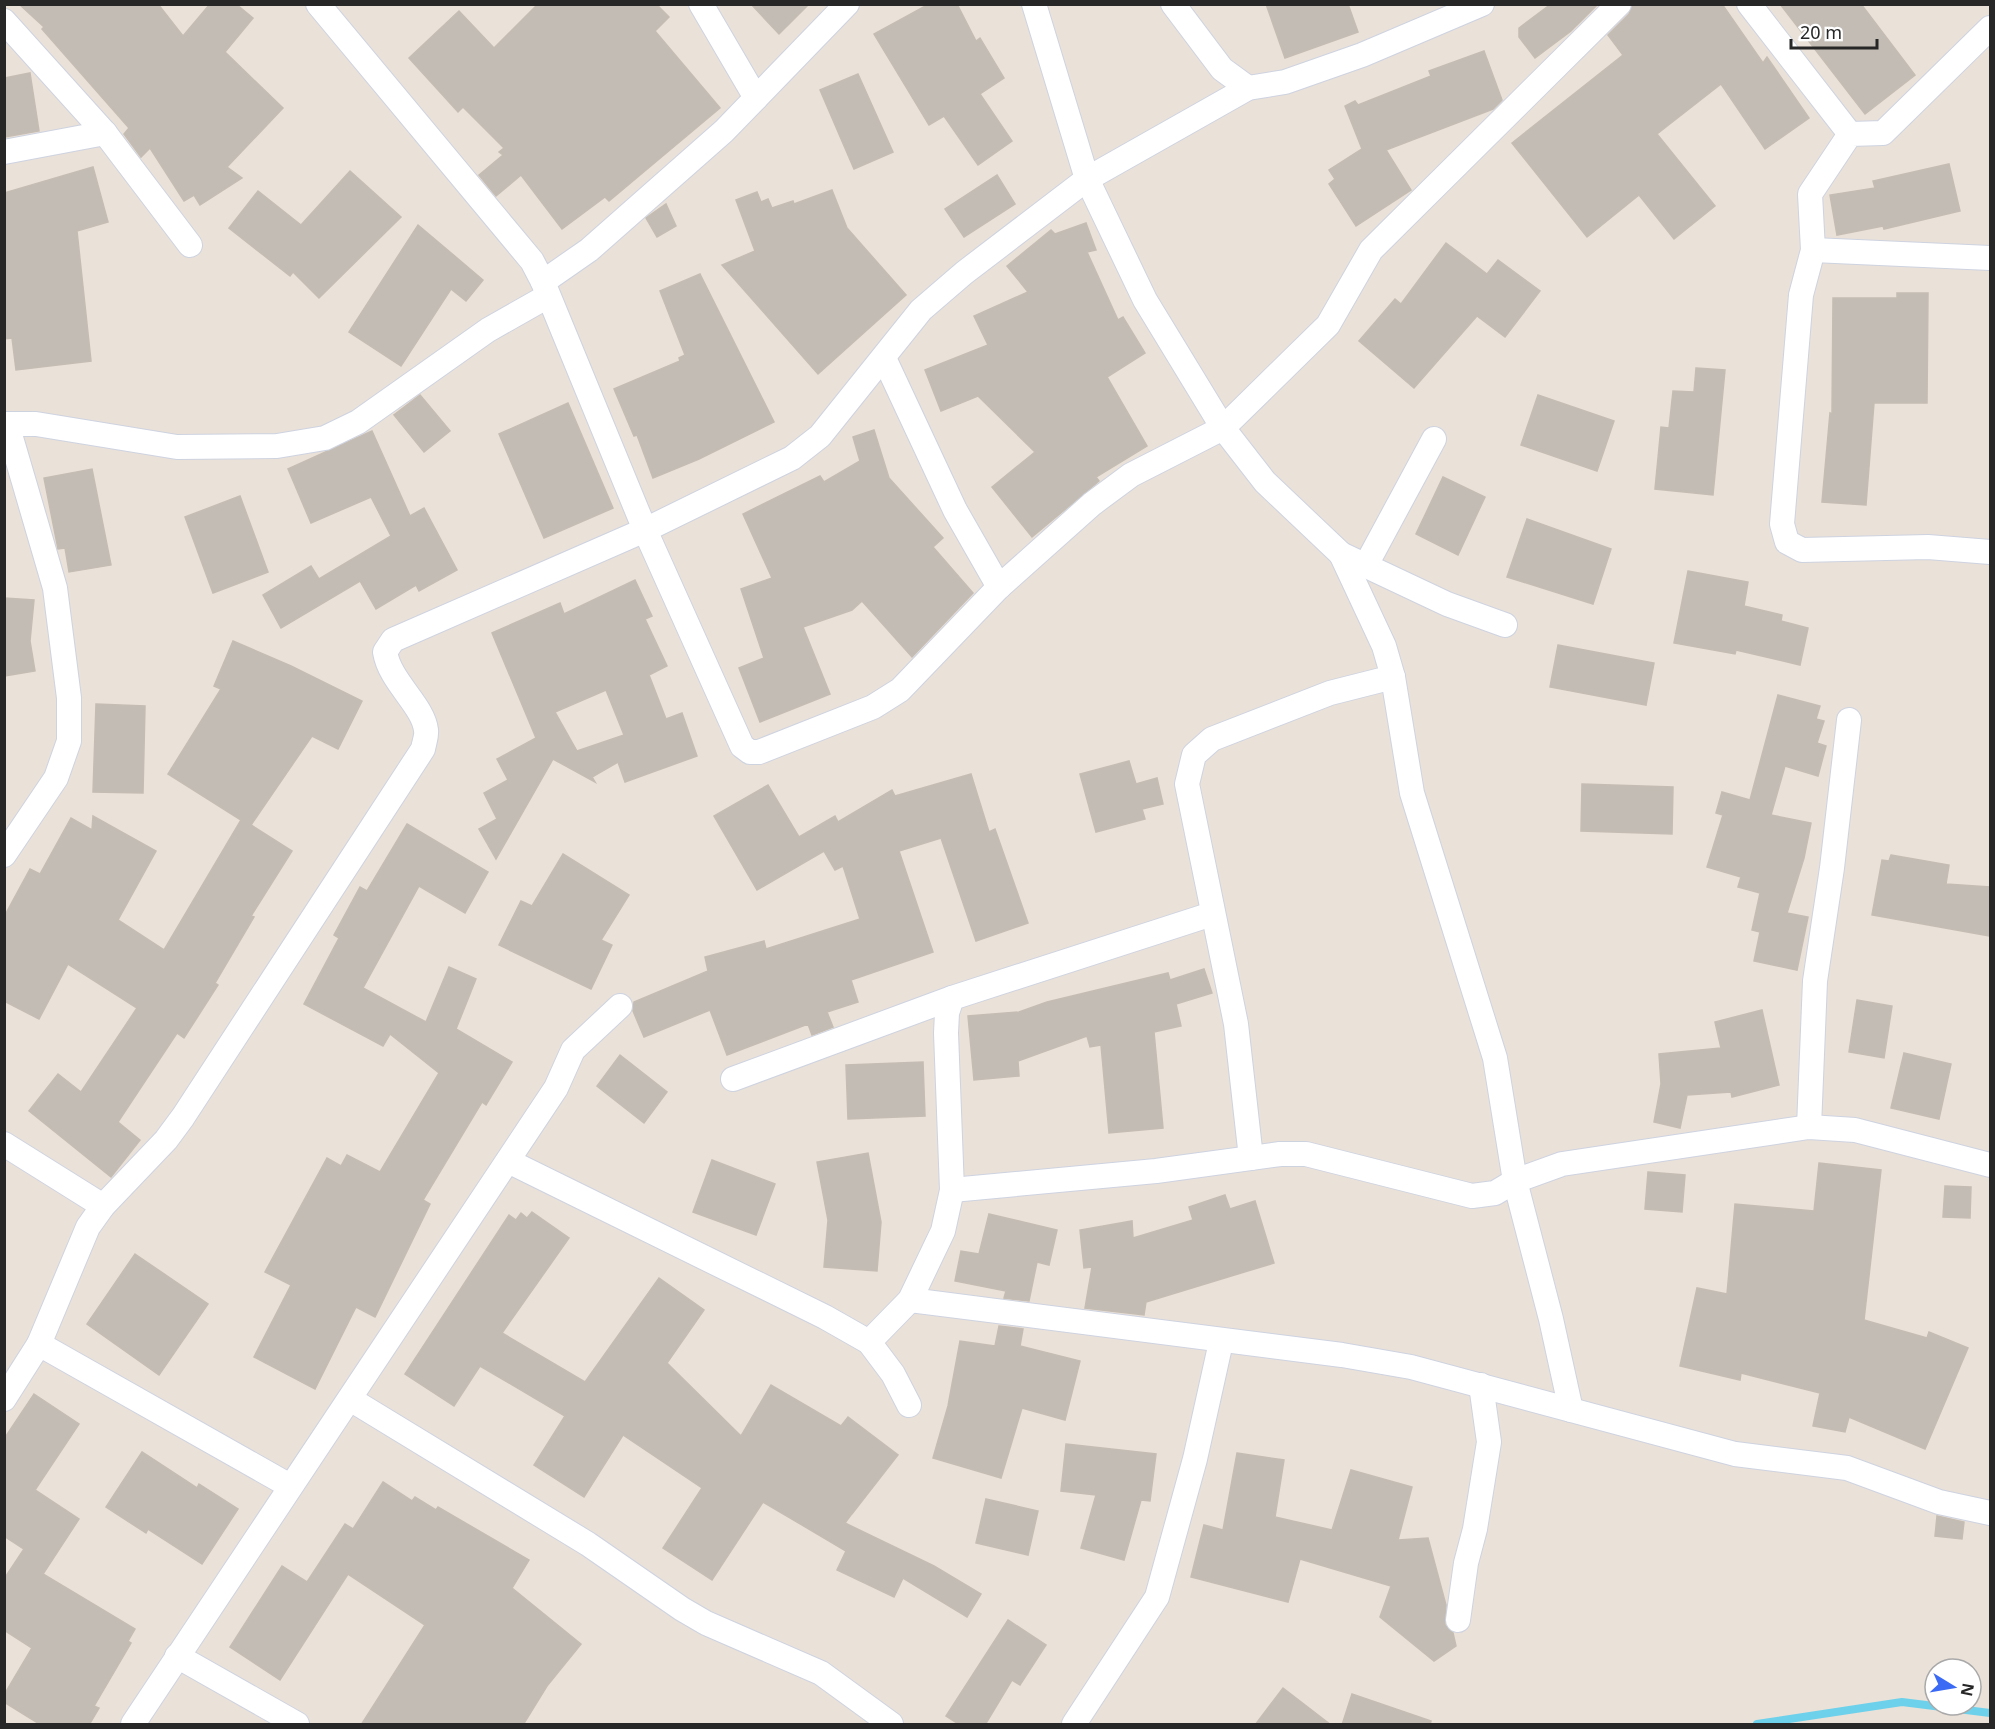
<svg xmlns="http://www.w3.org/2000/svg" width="1995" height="1729" font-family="'Noto Sans',sans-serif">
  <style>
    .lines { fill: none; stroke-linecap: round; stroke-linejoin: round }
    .stream { stroke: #6dd1eb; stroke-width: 8 }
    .building { fill: #c2bcb5; stroke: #c5bdb3; stroke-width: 1.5; fill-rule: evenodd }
    .street-casing { stroke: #ced3e0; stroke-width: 26 }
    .street { stroke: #fff; stroke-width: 24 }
  </style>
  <rect width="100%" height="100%" fill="#eae1d9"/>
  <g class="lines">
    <path class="stream" d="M1757 1724 1902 1702 1990 1713"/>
  </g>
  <g class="building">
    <path d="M19 4H158L183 36 210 4H236L253 18 225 52 283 108 227 167 242 178 200 205 194 195 184 201 150 148 141 157 124 134 129 128 42 29 44 27Z"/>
    <path d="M538 4H656L669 17 655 31 720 108 609 201 605 197 562 229 521 175 496 196 479 175 503 155 499 152 504 148 463 107 458 112 409 58 459 11 494 48Z"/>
    <path d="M751 4H809L779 34Z"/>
    <path d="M929 4H957L976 41 980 38 1004 78 980 94 1012 141 978 165 944 116 929 125 874 34Z"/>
    <path d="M1266 4H1348L1358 32 1285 58Z"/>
    <path d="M1551 4H1598L1571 31 1535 58 1519 37V28Z"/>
    <path d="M1633 4H1722L1763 63 1767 57 1809 118 1765 149 1721 84 1657 134 1715 206 1674 239 1639 195 1587 237 1512 143 1623 55 1608 35 1629 14Z"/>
    <path d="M1780 4H1861L1915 75 1865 114Z"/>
    <path d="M1484 51 1502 100 1493 109 1386 150 1411 190 1356 226 1329 184 1335 179 1329 170 1362 149 1345 106 1355 101 1358 105 1431 76 1429 71Z"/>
    <path d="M30 73 39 131 4 137V78Z"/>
    <path d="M858 74 893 152 854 169 820 90Z"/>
    <path d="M1949 164 1960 211 1884 229 1883 226 1837 235 1830 195 1875 188 1873 181Z"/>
    <path d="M93 167 108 222 77 231 91 361 16 370 12 338 4 339V193Z"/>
    <path d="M350 171 401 217 319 298 293 272 290 276 229 228 258 191 301 225Z"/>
    <path d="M997 175 1015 204 964 237 945 209Z"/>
    <path d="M832 190 847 228 906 295 818 374 722 265 755 251 736 200 757 192 761 202 768 199 772 208 793 201 794 204Z"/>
    <path d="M666 204 676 226 657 237 646 218Z"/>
    <path d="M1086 223 1096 250 1087 252 1118 320 1123 317 1145 353 1107 377 1147 446 1096 477 1099 481 1032 537 992 487 1035 452 978 396 941 411 925 370 988 345 974 316 1028 292 1007 266 1051 230 1055 234Z"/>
    <path d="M418 225 483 280 466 301 451 289 401 366 349 332Z"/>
    <path d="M1446 243 1487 274 1498 260 1540 291 1505 337 1477 316 1414 388 1359 341 1395 299 1401 304Z"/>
    <path d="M700 274 774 422 699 459 653 478 637 435 634 436 614 389 680 361 679 358 685 355 660 291Z"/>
    <path d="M1897 293H1928L1927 403H1874L1866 505 1822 502 1830 413 1832 414 1833 298H1897Z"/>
    <path d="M1696 368 1725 370 1713 495 1655 489 1661 427 1669 428 1673 391 1694 392Z"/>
    <path d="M420 395 450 431 424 452 394 415Z"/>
    <path d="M1538 395 1614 421 1597 471 1521 445Z"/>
    <path d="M568 403 613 508 544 538 499 434Z"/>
    <path d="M874 430 889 478 943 538 933 547 973 593 912 657 862 601 852 610 803 627 830 694 760 722 739 668 764 658 741 589 772 578 743 514 820 476 824 482 860 461 853 437Z"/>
    <path d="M372 431 410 516 424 508 457 570 419 591 416 585 376 609 360 581 281 628 263 595 311 566 319 579 391 536 371 497 311 523 288 469Z"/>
    <path d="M92 469 111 565 69 572 65 548 58 549 44 478Z"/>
    <path d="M1443 477 1485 497 1458 555 1416 534Z"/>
    <path d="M240 496 268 572 213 593 185 517Z"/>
    <path d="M1527 519 1611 549 1593 604 1507 577Z"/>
    <path d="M1688 571 1748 582 1744 606 1782 615 1781 621 1808 628 1800 665 1736 650 1735 654 1674 643Z"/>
    <path d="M635 580 652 616 645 619 667 666 649 675 666 719 682 713 697 756 625 782 618 762 592 777 595 782 553 759 496 859 479 829 497 819 484 793 508 780 497 759 536 738 492 633 560 603 564 614ZM606 690 624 735 577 751 555 712Z"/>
    <path d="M4 598 34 600 30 641 35 671 4 676Z"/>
    <path d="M233 641 291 666 362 701 338 749 312 736 251 825 292 851 251 916 254 917 215 983 218 985 184 1038 177 1033 118 1122 140 1140 111 1177 29 1111 58 1074 81 1092 137 1008 68 964 39 1019 4 1001V917L30 869 40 874 71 818 92 830 93 816 156 851 118 920 164 950 241 820 168 774 221 689 214 686Z"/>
    <path d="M1558 645 1654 663 1646 705 1550 687Z"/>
    <path d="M1778 695 1820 706 1816 719 1824 721 1817 743 1826 746 1818 776 1785 766 1771 815 1811 823 1804 858 1787 913 1808 917 1797 970 1754 961 1760 932 1752 930 1760 893 1738 887 1741 877 1707 867 1723 815 1716 813 1722 792 1750 800Z"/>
    <path d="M96 704 145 706 143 793 93 792Z"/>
    <path d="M1129 761 1136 784 1157 778 1163 804 1142 809 1145 819 1096 832 1080 774Z"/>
    <path d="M971 774 989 832 995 829 1028 923 976 941 941 838 899 851 933 952 851 980 858 1002 827 1012 833 1027 812 1035 808 1024 727 1055 710 1010 644 1037 633 1011 634 1002 708 971 705 957 764 941 766 949 860 919 843 866 835 870 824 851 757 890 714 816 768 785 799 837 835 816 838 822 892 790 895 796Z"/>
    <path d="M1582 784 1673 787 1672 834 1581 831Z"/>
    <path d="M407 824 488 872 465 913 419 886 363 988 426 1022 449 967 476 979 456 1029 512 1062 486 1105 482 1102 423 1200 430 1204 375 1317 356 1307 315 1389 254 1357 291 1285 265 1272 327 1158 341 1166 347 1155 380 1172 439 1073 390 1034 383 1046 304 1004 339 938 334 935 360 887 367 891Z"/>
    <path d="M563 854 629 895 601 940 612 945 591 989 499 945 521 901 532 906Z"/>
    <path d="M1891 855 1949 865 1946 884 1990 887V936L1872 915 1882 860 1889 861Z"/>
    <path d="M1204 969 1212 993 1176 1004 1181 1026 1154 1032 1163 1128 1109 1133 1101 1045 1090 1047 1087 1036 1018 1061 1019 1076 974 1080 968 1016 1019 1012 1047 1002 1168 973 1170 980Z"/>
    <path d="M1857 1000 1892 1006 1884 1058 1849 1052Z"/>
    <path d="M1762 1010 1779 1085 1732 1097 1731 1092 1687 1095 1680 1128 1654 1122 1661 1084 1659 1054 1721 1048 1715 1022Z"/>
    <path d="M1904 1053 1951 1064 1939 1119 1891 1108Z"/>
    <path d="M620 1055 667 1092 644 1123 597 1086Z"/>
    <path d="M923 1062 925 1116 848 1119 846 1065Z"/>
    <path d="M868 1153 881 1222 877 1271 824 1267 828 1220 817 1162Z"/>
    <path d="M712 1160 775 1184 756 1235 693 1212Z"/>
    <path d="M1819 1163 1881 1170 1864 1320 1927 1338 1929 1332 1968 1348 1925 1449 1849 1417 1845 1432 1813 1426 1820 1393 1741 1373 1740 1380 1680 1366 1697 1288 1727 1294 1735 1204 1814 1211Z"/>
    <path d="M1648 1172 1685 1175 1682 1212 1645 1209Z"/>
    <path d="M1945 1186 1971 1187 1970 1218 1943 1217Z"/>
    <path d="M1225 1195 1230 1209 1255 1201 1274 1263 1146 1302 1144 1315 1085 1308 1092 1267 1084 1268 1080 1230 1132 1221 1133 1238 1193 1220 1189 1207Z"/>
    <path d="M532 1212 569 1238 502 1333 585 1382 659 1278 704 1310 667 1363 741 1436 771 1385 841 1426 848 1417 898 1455 852 1514 848 1513 851 1515 845 1523 934 1566 981 1594 967 1617 903 1578 894 1597 837 1570 846 1551 763 1502 712 1580 663 1548 702 1488 623 1435 584 1497 534 1465 565 1416 480 1366 454 1406 405 1374 509 1215 516 1220 521 1213 527 1218Z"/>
    <path d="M989 1214 1057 1230 1049 1265 1037 1262 1029 1301 1004 1298 1006 1291 955 1281 961 1251 979 1254Z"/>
    <path d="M135 1254 208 1304 159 1375 87 1324Z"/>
    <path d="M999 1326 1023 1329 1020 1346 1080 1361 1065 1420 1022 1408 1001 1478 933 1458 948 1406 960 1341 995 1346Z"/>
    <path d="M34 1394 79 1424 35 1490 79 1519 43 1574 135 1629 128 1641 131 1643 94 1706 99 1708 89 1725H41L4 1702V1695L32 1648 4 1630V1579L24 1549 4 1536V1439Z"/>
    <path d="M1066 1444 1156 1454 1150 1501 1141 1500 1124 1560 1081 1548 1096 1495 1061 1491Z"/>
    <path d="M142 1452 197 1488 199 1484 238 1509 202 1564 148 1529 146 1533 106 1507Z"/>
    <path d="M1237 1453 1284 1460 1275 1517 1332 1530 1351 1470 1412 1487 1398 1540 1428 1538 1446 1605 1445 1625 1453 1633 1456 1646 1434 1661 1380 1617 1391 1586 1300 1559 1288 1602 1191 1577 1204 1525 1223 1530Z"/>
    <path d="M383 1482 412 1501 415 1497 436 1510 438 1507 529 1560 512 1588 581 1644 547 1686 523 1725H361L425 1625 348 1574 280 1680 230 1647 282 1566 307 1582 345 1524 353 1529Z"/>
    <path d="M986 1499 1038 1511 1028 1555 976 1543Z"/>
    <path d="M1937 1516 1964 1522 1962 1539 1935 1536Z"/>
    <path d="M1008 1620 1046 1645 1020 1685 1012 1680 985 1725H960L946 1716Z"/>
    <path d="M1283 1688 1331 1725H1255Z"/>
    <path d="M1352 1694 1431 1721 1430 1725H1342Z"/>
  </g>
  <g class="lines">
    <defs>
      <g id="street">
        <path d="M318 4 532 261 543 282 645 530 742 746 750 752H759L873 707 900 690 999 587 1092 504 1131 475 1223 428 1328 325 1371 250 1619 4"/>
        <path d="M701 4 756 98"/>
        <path d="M1034 4 1087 179 1145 300 1223 428 1265 482 1341 554 1447 604 1505 625"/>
        <path d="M1173 4 1222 69 1248 88"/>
        <path d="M1749 4 1850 134"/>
        <path d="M4 21 105 133 190 245"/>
        <path d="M1990 28 1883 133 1850 134 1810 194 1813 250 1801 295 1782 524 1787 542 1802 550 1928 547 1990 552"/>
        <path d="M4 152 105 133"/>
        <path d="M1813 250 1990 258"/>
        <path d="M543 282 589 250 724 131 847 4"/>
        <path d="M884 358 955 510 999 587"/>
        <path d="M4 424H36L177 447 277 446 325 438 358 422 488 330 548 296"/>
        <path d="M1366 565 1434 439"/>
        <path d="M1393 677 1412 793 1495 1058 1515 1181 1551 1319 1571 1410"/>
        <path d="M4 855 56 778 69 741V698L55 588 7 424"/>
        <path d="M733 1079 952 998"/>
        <path d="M1809 1127 1815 981 1832 868 1849 720"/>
        <path d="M4 1144 103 1206"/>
        <path d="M1251 1158 1236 1024 1187 784 1194 755 1212 739 1330 693 1393 677 1384 646 1341 554"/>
        <path d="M508 1161 825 1317 869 1342"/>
        <path d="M952 1190 1156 1171 1280 1154H1306L1472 1196 1495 1193 1515 1181 1562 1164 1809 1127 1855 1130 1990 1165"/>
        <path d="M910 1300 1342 1355 1411 1367 1735 1454 1847 1468 1939 1502 1990 1513"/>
        <path d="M39 1344 290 1486"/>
        <path d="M4 1399 39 1344 88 1227 103 1206 166 1140 183 1117 423 749C424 743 427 736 426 730 423 705 390 682 385 652L393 640 645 530 792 458 820 436 921 310 964 273 1087 179 1248 88 1285 82 1362 55 1482 4"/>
        <path d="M350 1399 588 1544 682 1609 706 1623 821 1673 891 1724"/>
        <path d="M909 1405 893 1374 869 1342 910 1300 943 1231 952 1190 946 1033 947 1013 952 998 1212 914"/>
        <path d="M1458 1620 1466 1563 1475 1529 1489 1442 1481 1385"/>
        <path d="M177 1656 297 1724"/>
        <path d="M133 1724 556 1088 573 1050 620 1006"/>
        <path d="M1074 1724 1157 1597 1195 1459 1221 1342"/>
      </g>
    </defs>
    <use href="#street" class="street-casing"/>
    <use href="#street" class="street"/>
  </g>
  <rect width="1995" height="1729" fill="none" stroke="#272727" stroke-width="12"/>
  <g transform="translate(1953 1687) rotate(101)"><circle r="28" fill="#ffffff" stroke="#a9a9a9" stroke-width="1.5"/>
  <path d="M0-4.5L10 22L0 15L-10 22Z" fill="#3b6af5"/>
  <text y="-9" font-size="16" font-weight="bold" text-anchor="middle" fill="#272727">N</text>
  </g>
  <path d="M1791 39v9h86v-9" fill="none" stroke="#272727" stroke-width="3"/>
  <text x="1800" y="39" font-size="18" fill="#272727" stroke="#ffffff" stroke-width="4.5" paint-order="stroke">20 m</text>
</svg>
